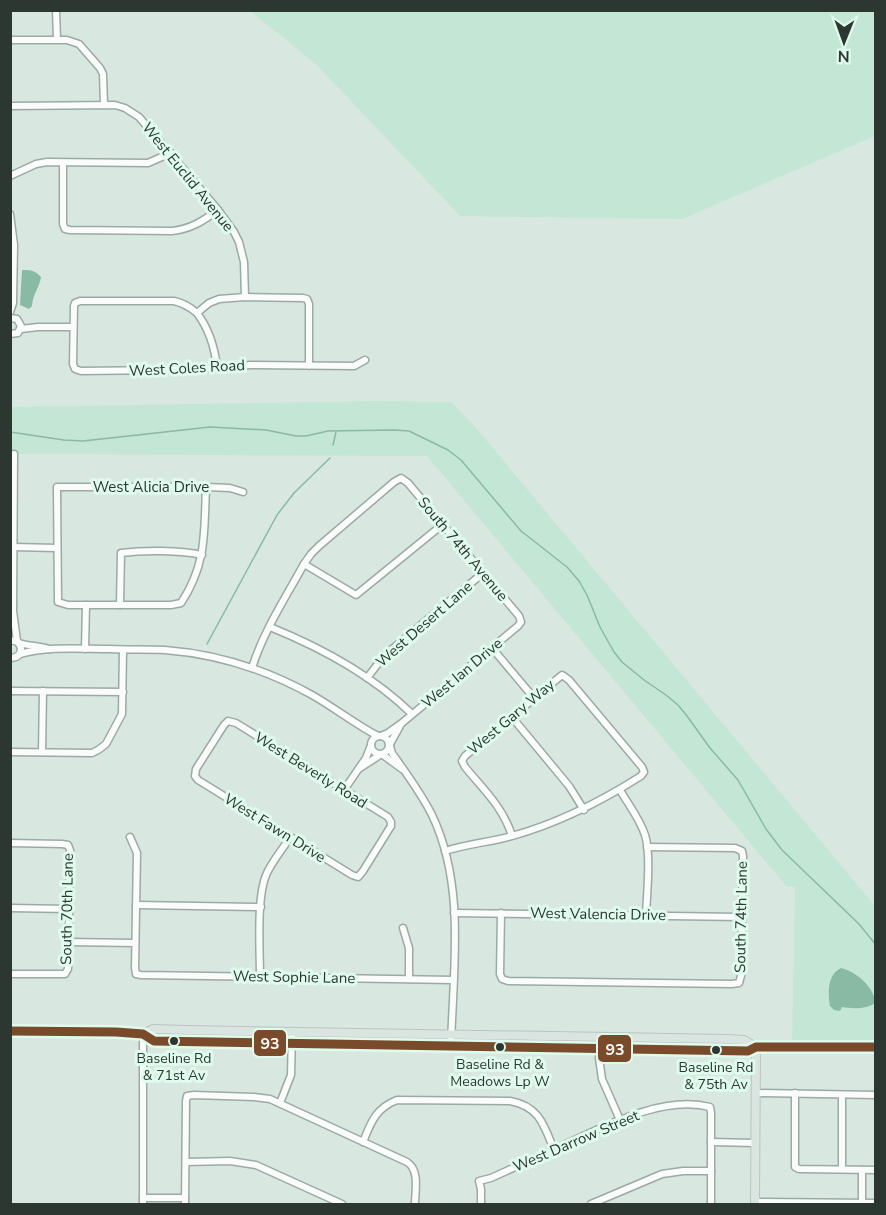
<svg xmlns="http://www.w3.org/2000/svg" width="886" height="1215" font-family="'Nunito Sans',sans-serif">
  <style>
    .green { fill: #c3e6d5 }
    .water { fill: #89baa4 }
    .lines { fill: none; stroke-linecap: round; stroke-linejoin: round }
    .stream { stroke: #89baa4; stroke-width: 1.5 }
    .minor-casing { stroke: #9da9a4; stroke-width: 9 }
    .major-casing { stroke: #bbc4bf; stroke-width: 10 }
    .minor { stroke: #f9fcfa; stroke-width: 6 }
    .major { stroke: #dae5e1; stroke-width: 8 }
    .bus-1-casing { stroke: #dffbed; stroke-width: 14 }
    .bus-1 { stroke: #7a4b2a; stroke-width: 9 }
    .bus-dot { fill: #2d3732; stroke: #dffbed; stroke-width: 2 }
    .labels { text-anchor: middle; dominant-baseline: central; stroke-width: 6; stroke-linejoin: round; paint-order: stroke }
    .bus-label { font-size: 14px; fill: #2d3732; stroke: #dffbed }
    .street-label { font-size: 15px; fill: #2d3732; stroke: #dffbed }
    .line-badge { stroke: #dffbed; stroke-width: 2 }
    .badge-label { font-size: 16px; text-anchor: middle; font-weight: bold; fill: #fff }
  </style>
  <rect width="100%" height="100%" fill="#d8e8e0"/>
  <g class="green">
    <path d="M250 11H875V136L682 219 460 216 316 64Z"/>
    <path d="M377 401 452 402 477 429 875 906V1044L792 1043 795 887H787L427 456 11 454V407Z"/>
  </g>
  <g class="water">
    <path d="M22 270C30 270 35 270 41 277 39 289 33 293 32 306L29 309 20 305Z"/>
    <path d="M841 968C855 971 875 987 875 1003 868 1009 852 1009 842 1007L840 1011 834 1010 830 1006C828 993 827 975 841 968Z"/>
  </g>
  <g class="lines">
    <g class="stream">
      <path d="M10 432 64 440 83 441 210 427 266 430 296 436H306L328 431 394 430 409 431 448 450 461 460 521 531 567 567 579 581 587 595 600 627 614 652 622 662 644 680 666 695 678 705 687 716 710 748 738 780 766 829 782 850 859 924 876 945"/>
      <path d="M333 445 336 432"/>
      <path d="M207 644 277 515 294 493 330 458"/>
    </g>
    <defs>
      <g id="minor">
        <path d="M56 10 57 39"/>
        <path d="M10 40H67L79 44 100 68 103 74 104 105"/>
        <path d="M10 106 115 105 125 108 139 117 218 210 234 232 239 242 244 262 245 297"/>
        <path d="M63 163V224L65 229 70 230 172 231C191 229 203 221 218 210"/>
        <path d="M10 176 36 164 47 162 148 163 171 153"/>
        <path d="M10 214 14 245 13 303 10 312"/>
        <path d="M197 313C209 329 215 349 217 368"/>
        <path d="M10 318 17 319 21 326 18 333 10 334"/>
        <path d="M21 329 38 327H73"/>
        <path d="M309 366V304L307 299 303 298 245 297 219 299 209 303 197 313C190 307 183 303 174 301H80L75 303 74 306 73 364 75 369 81 371 166 370 217 368 250 365 354 366 365 360"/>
        <path d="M14 454 13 611 17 641"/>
        <path d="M206 487C204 532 207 564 181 603L171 605H68L58 602 57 487H206L230 488 243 492"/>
        <path d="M13 547 57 548"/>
        <path d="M304 564 356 595 442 525"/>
        <path d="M120 605 121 553C144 550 180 550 202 555"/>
        <path d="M270 627C322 648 372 675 412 714"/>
        <path d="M10 640 18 642 21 648C21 655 17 658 10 658"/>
        <path d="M19 643C29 646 39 646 49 649"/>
        <path d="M492 648 534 698"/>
        <path d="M85 649 86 605"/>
        <path d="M20 654C49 646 80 649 110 649 128 650 147 649 165 650 217 654 267 670 312 695 335 708 355 724 378 736"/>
        <path d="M252 668C263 632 286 597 304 564L311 554 319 546 394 482 401 478 408 483 519 616 521 622 518 626 402 723 388 733 381 736"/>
        <path d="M367 678 384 656 483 573"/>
        <path d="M10 691 123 692"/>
        <path d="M511 716 569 786 584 810"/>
        <path d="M228 721 236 723 388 817 391 822V826L363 871 358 877 352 875 198 780 195 776 196 769 224 725Z"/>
        <circle cx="380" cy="745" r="9"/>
        <path d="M390 744 401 724"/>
        <path d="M390 746 392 753C406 773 421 793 432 815 466 886 453 969 451 1046"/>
        <path d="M10 752 92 753 98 750 106 744 122 714 123 650"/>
        <path d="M42 752 43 691"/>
        <path d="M383 755 402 769"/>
        <path d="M360 768 380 755"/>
        <path d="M344 790 366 758 371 745"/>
        <path d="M620 790C628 804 640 819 645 835 651 853 647 894 646 915"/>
        <path d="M130 837 137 853 135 968 136 974 141 975 453 980"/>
        <path d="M10 843 62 844 68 845 70 850 68 969 65 974H10"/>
        <path d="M445 851C467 844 490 842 512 836 559 823 600 802 641 776L644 772 642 767 569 680 562 675 465 756 462 761 465 767C484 790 503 807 512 836"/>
        <path d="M136 905 261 907"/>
        <path d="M10 908 69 909"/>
        <path d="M454 913 742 917"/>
        <path d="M501 913 500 974 502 979 508 981 732 984 739 983 741 976 743 856 742 851 735 848 647 847"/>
        <path d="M403 928 409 948V979"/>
        <path d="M68 942 135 943"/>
        <path d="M260 977C260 950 256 896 267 873 273 860 283 849 290 837"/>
        <path d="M143 1034V1204"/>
        <path d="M599 1037V1058L602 1079 620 1120"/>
        <path d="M756 1093 876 1095"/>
        <path d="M795 1093V1167L799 1169 876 1170"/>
        <path d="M280 1103 291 1075 292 1032"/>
        <path d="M363 1142C371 1122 376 1108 397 1100L510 1101C539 1106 544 1125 554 1150"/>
        <path d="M711 1142 755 1143"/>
        <path d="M186 1162 230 1161 256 1165 342 1204"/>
        <path d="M842 1169V1095"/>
        <path d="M862 1170V1202"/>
        <path d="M143 1198H185"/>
        <path d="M755 1202 876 1203"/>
        <path d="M185 1204 186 1101 187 1096 194 1095 254 1097 270 1099 407 1162C420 1170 415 1191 415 1204"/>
        <path d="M481 1204V1189L479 1181 491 1178C515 1167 540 1156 564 1145 605 1126 663 1095 710 1107L711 1113V1204"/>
        <path d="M591 1204 662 1174 683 1171H711"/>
      </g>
      <g id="major">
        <path d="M10 1031 116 1032 143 1034 154 1041 748 1051 756 1047H876"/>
        <path d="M143 1034 153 1029 186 1030 728 1039 744 1040 756 1047"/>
        <path d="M755 1204 756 1047"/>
      </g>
    </defs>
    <use href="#minor" class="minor-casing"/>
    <use href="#major" class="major-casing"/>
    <use href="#minor" class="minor"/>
    <use href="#major" class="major"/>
    <defs>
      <path id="bus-1" d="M10 1031 116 1032 143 1034 154 1041 748 1051 756 1047H876"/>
    </defs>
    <use href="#bus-1" class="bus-1-casing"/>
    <use href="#bus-1" class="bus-1"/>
  </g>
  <g class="bus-dot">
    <circle cx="174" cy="1041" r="5"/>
    <circle cx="500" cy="1047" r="5"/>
    <circle cx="716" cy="1050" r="5"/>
  </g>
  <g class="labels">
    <g class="bus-label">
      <text x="174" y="1058">Baseline Rd<tspan x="174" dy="17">&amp; 71st Av</tspan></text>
      <text x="500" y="1064">Baseline Rd &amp;<tspan x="500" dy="17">Meadows Lp W</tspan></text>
      <text x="716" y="1067">Baseline Rd<tspan x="716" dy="17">&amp; 75th Av</tspan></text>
    </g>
    <g class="street-label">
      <text transform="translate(188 177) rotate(51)">West Euclid Avenue</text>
      <text transform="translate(187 368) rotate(-3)">West Coles Road</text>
      <text x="151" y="487">West Alicia Drive</text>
      <text transform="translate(463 549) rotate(50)">South 74th Avenue</text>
      <text transform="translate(424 624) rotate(-41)">West Desert Lane</text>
      <text transform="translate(462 673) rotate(-40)">West Ian Drive</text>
      <text transform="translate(511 717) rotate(-40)">West Gary Way</text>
      <text transform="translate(311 770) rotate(32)">West Beverly Road</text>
      <text transform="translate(275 828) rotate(32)">West Fawn Drive</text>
      <text transform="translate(67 909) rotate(-89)">South 70th Lane</text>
      <text transform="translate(598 914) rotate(1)">West Valencia Drive</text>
      <text transform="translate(741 917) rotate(-89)">South 74th Lane</text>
      <text transform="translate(294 977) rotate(1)">West Sophie Lane</text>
      <text transform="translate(576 1141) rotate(-23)">West Darrow Street</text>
    </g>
  </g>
  <g class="line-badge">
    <rect x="253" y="1029" width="34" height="28" rx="6" fill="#7a4b2a"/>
    <rect x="597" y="1034" width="35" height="29" rx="6" fill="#7a4b2a"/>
  </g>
  <g class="badge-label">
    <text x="270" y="1049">93</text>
    <text x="615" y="1055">93</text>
  </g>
  <rect width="886" height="1215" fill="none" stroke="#2d3732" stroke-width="24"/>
  <g transform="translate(844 42) rotate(181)" stroke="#dffbed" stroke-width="4.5" paint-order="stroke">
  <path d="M0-4.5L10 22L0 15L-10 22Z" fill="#2d3732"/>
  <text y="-9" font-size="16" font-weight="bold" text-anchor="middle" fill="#2d3732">N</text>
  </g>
</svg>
